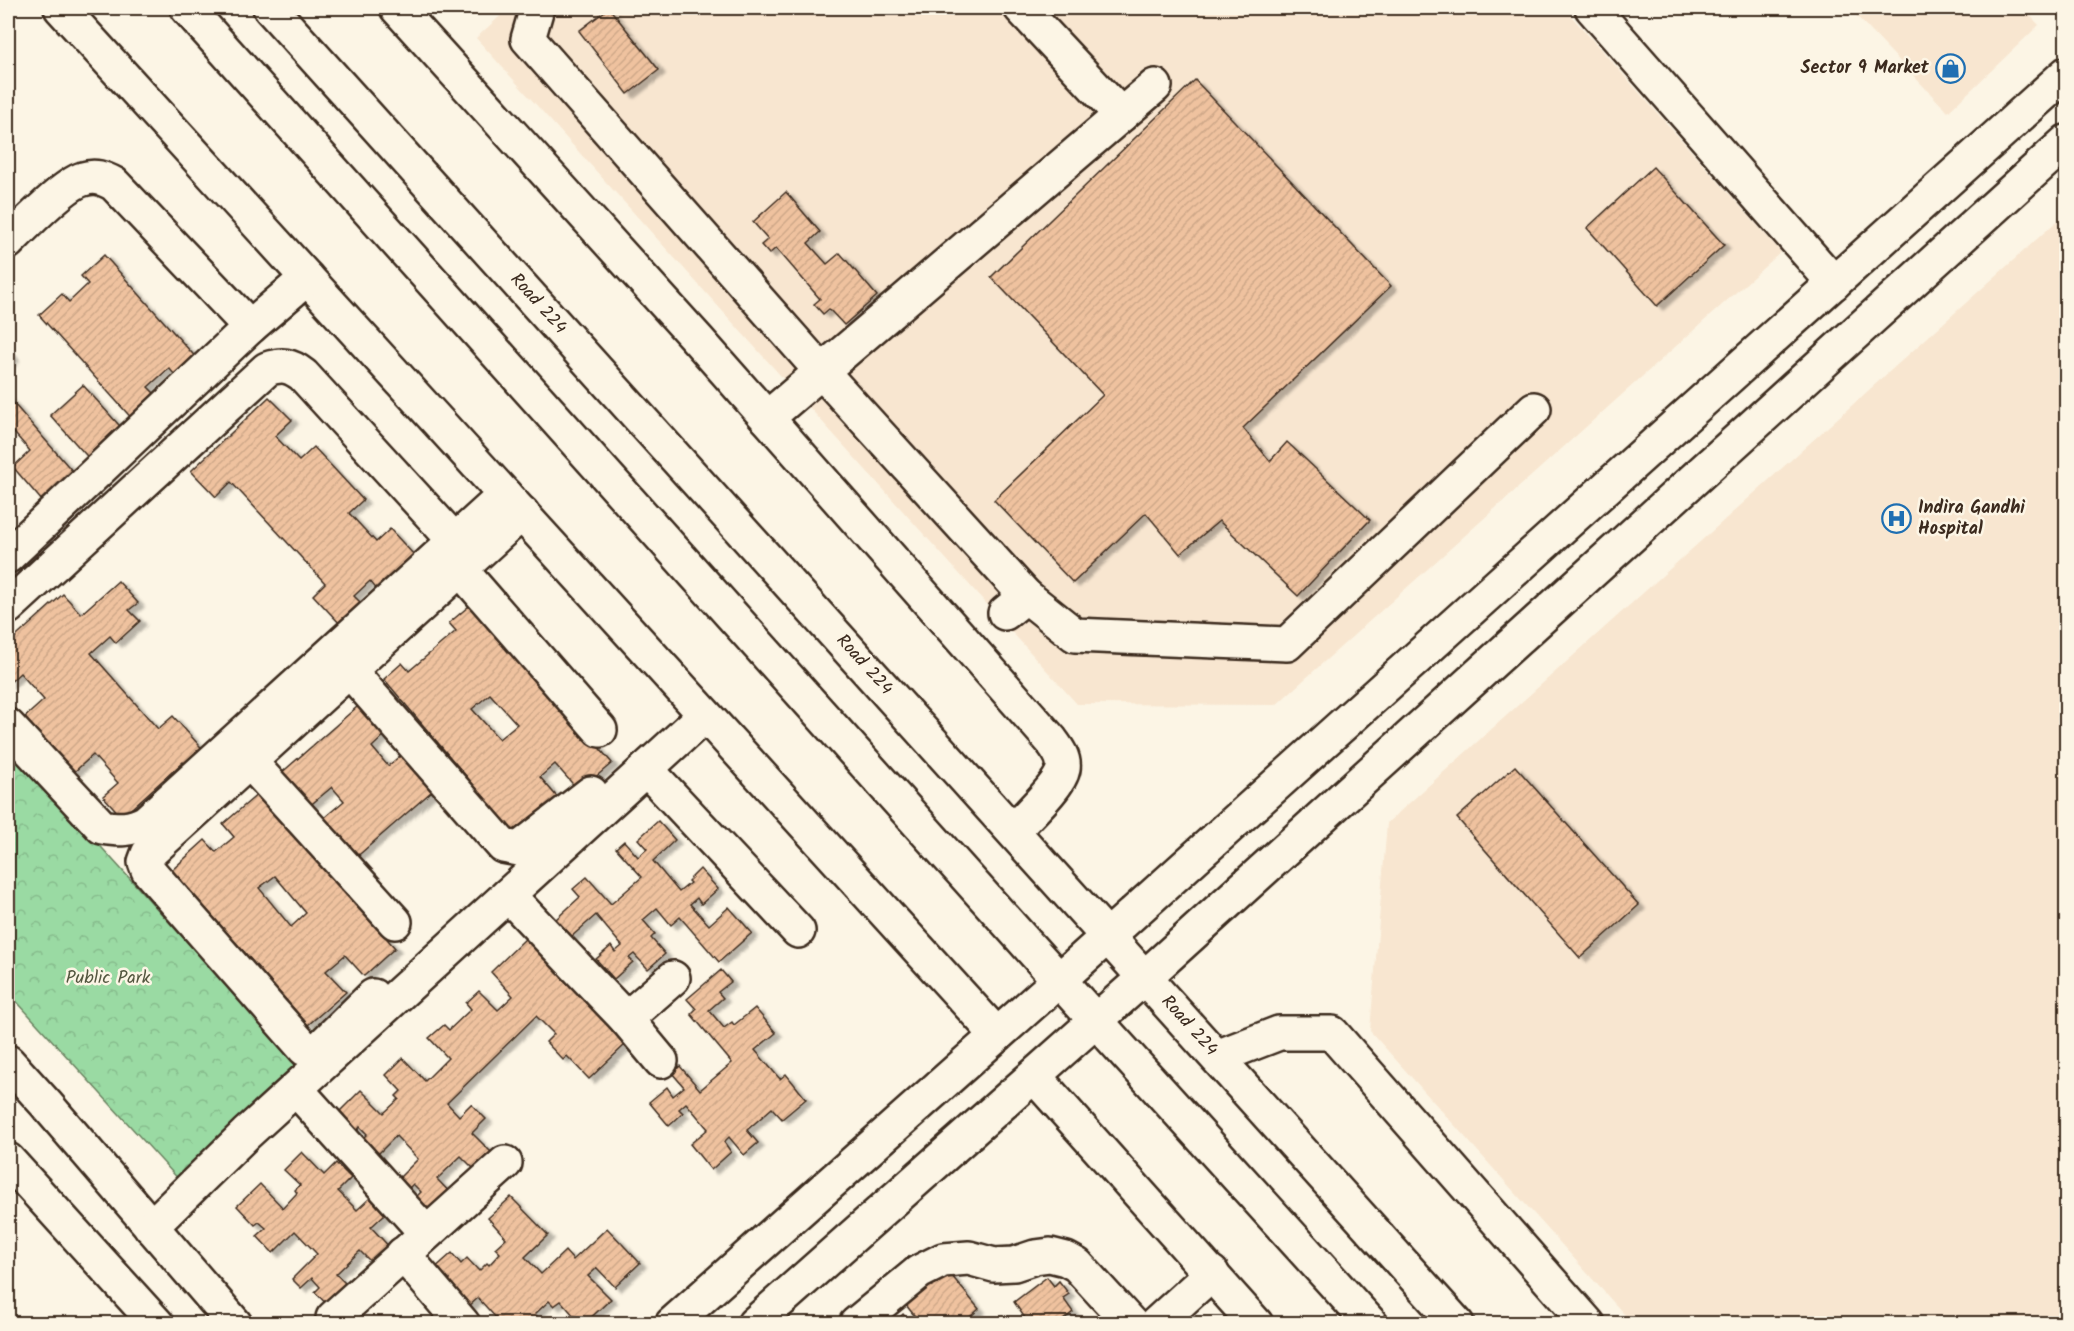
<svg xmlns="http://www.w3.org/2000/svg" width="2074" height="1331" font-family="Kalam,sans-serif">
  <style>
    .built { fill: #f8e6d0 }
    .park { fill: url(#park-crowns); stroke: #6a8260; stroke-width: 1.5 }
    .building { fill: url(#building-hatch); stroke: #3b2a1e; stroke-width: 1.5; fill-rule: evenodd; filter: url(#shadow) }
    .lines { fill: none; stroke-linecap: round; stroke-linejoin: round }
    .minor-casing { stroke: #3b2a1e; stroke-width: 38 }
    .major-casing { stroke: #3b2a1e; stroke-width: 38 }
    .minor { stroke: #fcf5e5; stroke-width: 33 }
    .major { stroke: #fcf5e5; stroke-width: 33 }
    .labels { text-anchor: middle; dominant-baseline: central; stroke-width: 5; stroke-linejoin: round; paint-order: stroke }
    .poi-label { font-size: 18px; font-weight: bold; fill: #3b2a1e; stroke: #fcf5e5; text-anchor: end }
    .street-label { font-size: 18px; fill: #3b2a1e; stroke: #fcf5e5 }
    .park-label { font-size: 18px; fill: #53563f; stroke: #fcf5e5 }
  </style>
  <defs>
    <pattern id="park-crowns" width="20" height="18" patternUnits="userSpaceOnUse" patternTransform="scale(1.5)"><rect width="20" height="18" fill="#9adaa3"/><path d="M2 6a3 3 0 1 1 6 0M12 15a3 3 0 1 1 6 0" fill="none" stroke="#86bb8c"/></pattern>
    <pattern id="building-hatch" width="6" height="6" patternUnits="userSpaceOnUse" patternTransform="scale(1.5)"><rect width="6" height="6" fill="#efc29f"/><path d="M-1 1l2-2M0 6l6-6M5 7l2-2" fill="none" stroke="#cea788"/></pattern>
    <filter id="shadow"><feDropShadow dx="6" dy="4" stdDeviation="1.5" flood-color="#0004"/></filter>
  </defs>
  <rect width="100%" height="100%" fill="#fcf5e5"/>
  <filter id="ink" filterUnits="userSpaceOnUse"><feTurbulence type="fractalNoise" baseFrequency=".0167" numOctaves="2"/><feDisplacementMap in="SourceGraphic" scale="12" xChannelSelector="R" yChannelSelector="G"/><feConvolveMatrix kernelMatrix="1 2 1 2 8 2 1 2 1" color-interpolation-filters="sRGB"/></filter>
  <g filter="url(#ink)">
    <g class="built">
      <path d="M509 8H1564L1781 252 1276 705 1077 704 476 38Z"/>
      <path d="M1849 8H2023L2039 25 1948 112Z"/>
      <path d="M2066 213V1323H1632L1370 1031 1387 823Z"/>
    </g>
    <path class="park" d="M8 744 302 1069 182 1183 8 992Z"/>
    <g class="building">
      <path d="M609 8 659 70 628 94 579 31Z"/>
      <path d="M1195 80 1391 286 1243 428 1270 461 1287 442 1370 520 1298 596 1219 521 1180 554 1146 513 1073 583 994 500 1103 395 991 277Z"/>
      <path d="M1653 167 1724 245 1657 306 1587 228Z"/>
      <path d="M786 192 820 232 808 243 827 264 840 253 877 296 844 325 829 309 823 314 814 304 820 299 776 248 769 254 761 245 768 239 753 222Z"/>
      <path d="M104 255 200 362 180 381 169 368 148 387 160 399 135 422 39 315 62 294 69 302 88 284 81 276Z"/>
      <path d="M8 350 13 357 8 363Z"/>
      <path d="M83 385 127 434 94 464 50 415Z"/>
      <path d="M8 397 81 481 49 509 13 467 30 451 8 426Z"/>
      <path d="M269 397 292 420 275 436 299 461 314 447 363 500 349 513 376 542 390 529 415 556 378 591 370 581 354 596 363 605 341 625 313 595 325 583 231 482 216 497 191 471Z"/>
      <path d="M118 581 138 603 129 610 140 621 116 643 110 636 91 653 158 729 173 716 207 754 190 770 183 762 122 817 103 796 118 783 93 755 73 773 24 718 44 700 20 673 8 684V644L63 594 81 614Z"/>
      <path d="M475 601 612 763 579 791 555 764 540 777 564 805 521 841 384 679 402 663 409 671 456 631 449 623ZM490 694 517 724 499 739 472 709Z"/>
      <path d="M365 700 391 729 372 747 388 766 408 749 439 785 353 860 319 822 344 801 332 787 307 808 279 775Z"/>
      <path d="M1515 766 1639 905 1580 958 1457 818Z"/>
      <path d="M259 793 395 948 364 976 345 955 326 971 346 992 308 1025 172 870 205 840 216 852 234 837 223 824ZM275 876 306 913 291 927 259 888Z"/>
      <path d="M658 821 675 840 653 861 679 892 690 883 688 881 700 869 718 889 701 904 697 898 690 904 709 925 729 907 752 933 719 962 680 917 671 925 657 908 643 920 655 934 651 938 665 954 648 969 634 954 629 958 633 962 614 979 596 959 611 946 615 952 622 946 596 915 571 937 556 919 580 897 573 889 587 877 611 904 642 877 616 848 624 841 638 857 647 849 638 839Z"/>
      <path d="M527 937 628 1042 589 1079 567 1056 563 1060 546 1042 554 1034 536 1016 447 1103 459 1116 471 1104 486 1119 472 1133 495 1156 478 1173 461 1156 437 1179 456 1199 436 1218 416 1197 421 1192 413 1184 403 1194 393 1184 418 1159 396 1136 374 1158 359 1142 367 1134 360 1127 357 1131 339 1112 361 1090 384 1113 399 1099 396 1096 401 1091 386 1075 403 1058 425 1081 448 1058 429 1038 444 1025 449 1030 471 1009 466 1003 479 991 498 1010 513 996 491 972Z"/>
      <path d="M721 970 731 982 718 992 723 998 709 1010 724 1028 732 1022 734 1025 755 1008 776 1033 755 1050 780 1079 786 1074 806 1099 782 1119 772 1108 747 1130 758 1143 744 1155 729 1137 724 1142 731 1152 711 1170 690 1144 708 1129 686 1103 679 1109 683 1113 669 1126 649 1102 667 1087 673 1096 684 1087 672 1073 680 1066 700 1090 732 1063 691 1014 696 1009 687 999Z"/>
      <path d="M302 1152 324 1175 336 1163 351 1178 338 1191 357 1210 370 1198 385 1214 371 1227 393 1251 376 1267 360 1251 336 1274 355 1293 335 1313 315 1292 320 1287 312 1278 301 1288 292 1279 317 1254 295 1231 273 1253 257 1236 266 1228 259 1222 255 1225 237 1206 260 1184 283 1208 297 1193 295 1190 300 1185 284 1170Z"/>
      <path d="M511 1197 548 1235 525 1257 541 1274 565 1251 573 1260 607 1228 640 1263 615 1287 597 1268 588 1276 611 1299 584 1324H581L561 1301 554 1306 549 1301 535 1314 542 1322 540 1324H497L499 1321 478 1298 468 1307 433 1270 452 1253 461 1264 467 1258 479 1271 487 1263 489 1265 500 1253 495 1248 506 1238 488 1218Z"/>
      <path d="M947 1270 979 1309 962 1324H921L906 1305Z"/>
      <path d="M1047 1277 1054 1286 1059 1281 1069 1294 1063 1298 1073 1312 1058 1324H1029L1014 1302Z"/>
      <path d="M903 1314 911 1324H893Z"/>
    </g>
    <g class="lines">
      <defs>
        <g id="minor">
          <path d="M61 8 997 1035"/>
          <path d="M397 8 699 341 1051 740C1057 748 1065 758 1063 769 1060 786 1025 817 1013 831"/>
          <path d="M537 8 528 39 822 372 1026 596"/>
          <path d="M1021 8 1121 115"/>
          <path d="M1592 8 1834 283"/>
          <path d="M8 242C23 227 65 184 83 179 95 175 103 178 114 184L250 327"/>
          <path d="M767 418 1155 86"/>
          <path d="M8 556 250 327 307 278"/>
          <path d="M460 569 600 730"/>
          <path d="M8 607 267 369C282 364 290 365 303 375L455 541"/>
          <path d="M1005 613 1026 596 1075 635 1287 644 1534 409"/>
          <path d="M349 670 503 846 519 849 591 793"/>
          <path d="M8 726 102 827C120 830 130 830 146 822L505 495"/>
          <path d="M249 761 395 922"/>
          <path d="M646 769 798 931"/>
          <path d="M508 895 626 1019 661 1061"/>
          <path d="M373 996 321 1047 313 1051 305 1049 148 870 145 862 148 854 522 513"/>
          <path d="M626 1019 673 978"/>
          <path d="M1217 1057 1279 1033H1332L1588 1324"/>
          <path d="M8 1062 46 1104 235 1324"/>
          <path d="M1034 1076 1256 1324"/>
          <path d="M296 1089 426 1233"/>
          <path d="M8 1160 157 1324"/>
          <path d="M151 1227 246 1134 705 715"/>
          <path d="M403 1254 463 1324"/>
          <path d="M333 1318 505 1163"/>
          <path d="M672 1324 1059 980 2066 74"/>
          <path d="M754 1324 1145 977 2066 142"/>
          <path d="M856 1324 919 1272 943 1260 969 1258 994 1265 1014 1264 1035 1257 1050 1255 1066 1259 1077 1265 1131 1324"/>
          <path d="M1156 1324 1212 1273"/>
        </g>
        <g id="major">
          <path d="M187 8 1059 980 1371 1324"/>
          <path d="M270 8 1457 1324"/>
        </g>
      </defs>
      <use href="#minor" class="minor-casing"/>
      <use href="#major" class="major-casing"/>
      <use href="#minor" class="minor"/>
      <use href="#major" class="major"/>
    </g>
  </g>
  <defs>
    <symbol id="shop-ring" viewBox="-11 -11 22 22"><circle r="9.5" fill="#fcf5e5" stroke="#1f6fb2" stroke-width="1.5"/><path d="M-5-2.5h2.3a2.7 3.5 0 0 1 5.4 0H5L5.5 6h-11ZM-1.5-2.5h3a1.5 2.3 0 0 0-3 0Z" fill="#1f6fb2"/></symbol>
    <symbol id="hospital-ring" viewBox="-11 -11 22 22"><circle r="9.5" fill="#fcf5e5" stroke="#1f6fb2" stroke-width="1.5"/><path d="M-5-5h3v3.5h4V-5h3V5h-3V1.5h-4V5h-3Z" fill="#1f6fb2"/></symbol>
  </defs>
  <g fill-rule="evenodd">
    <use href="#shop-ring" x="1934" y="52" width="33" height="33"/>
    <use href="#hospital-ring" x="1880" y="502" width="33" height="33"/>
  </g>
  <g class="labels">
    <g class="poi-label">
      <text x="1929" y="68">Sector 9 Market</text>
      <text x="1918" y="508" text-anchor="start">Indira Gandhi<tspan x="1918" dy="21">Hospital</tspan></text>
    </g>
    <g class="street-label">
      <text transform="translate(538 304) rotate(48)">Road 224</text>
      <text transform="translate(864 665) rotate(48)">Road 224</text>
      <text transform="translate(1189 1026) rotate(48)">Road 224</text>
    </g>
    <g class="park-label">
      <text x="108" y="978">Public Park</text>
    </g>
  </g>
  <rect width="2074" height="1331" fill="none" stroke="#fcf5e5" stroke-width="30"/>
  <rect x="15" y="15" width="2044" height="1301" fill="none" stroke="#3b2a1e" stroke-width="2" filter="url(#ink)"/>
</svg>
